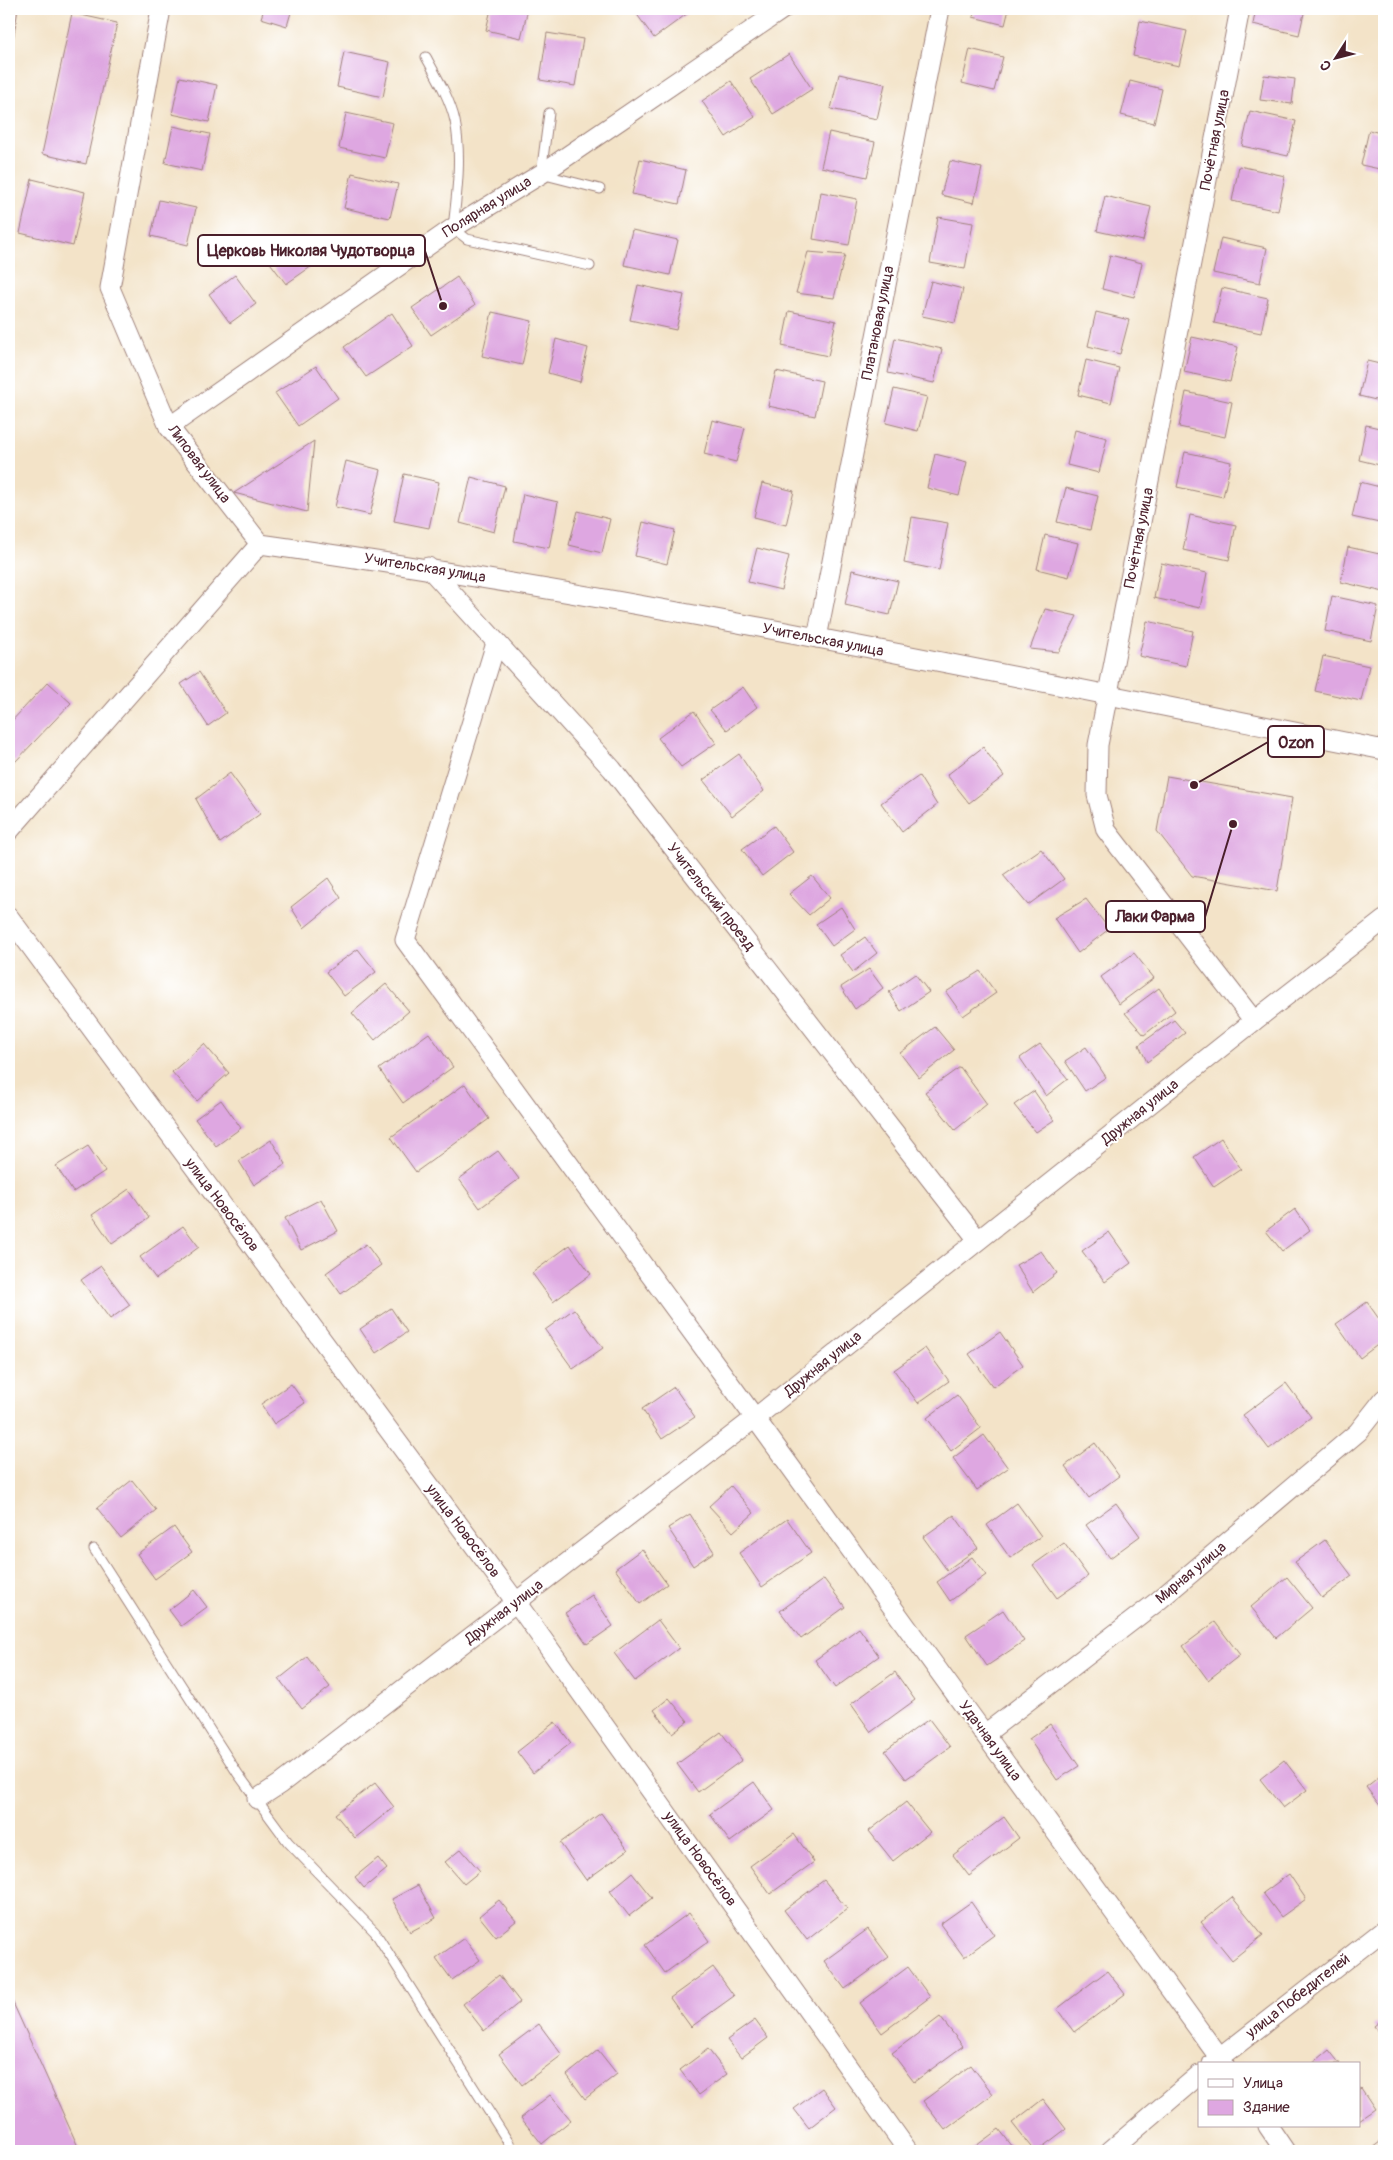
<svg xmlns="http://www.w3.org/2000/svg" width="1393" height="2160" font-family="Pangolin,sans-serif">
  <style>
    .building { fill: #dea7e1 }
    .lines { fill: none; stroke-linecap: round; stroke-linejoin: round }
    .service-casing { stroke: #9e817a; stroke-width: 11 }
    .minor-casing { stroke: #9e817a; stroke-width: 21 }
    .service { stroke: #fff; stroke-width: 9 }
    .minor { stroke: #fff; stroke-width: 19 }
    .labels { text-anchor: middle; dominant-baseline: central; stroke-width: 4; stroke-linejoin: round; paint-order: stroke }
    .street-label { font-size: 15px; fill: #4a1f2b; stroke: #fff }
    .leader { fill: none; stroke: #4a1f2b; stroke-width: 2 }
    .callout-dot { fill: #4a1f2b; stroke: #fff; stroke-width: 2 }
    .callout { fill: #fff; stroke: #4a1f2b; stroke-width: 2 }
    .callout-label { font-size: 16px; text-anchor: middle; font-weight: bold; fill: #4a1f2b }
  </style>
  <rect width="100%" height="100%" fill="#fff"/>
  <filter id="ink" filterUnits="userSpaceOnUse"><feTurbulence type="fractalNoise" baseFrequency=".02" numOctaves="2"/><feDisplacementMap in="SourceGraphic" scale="10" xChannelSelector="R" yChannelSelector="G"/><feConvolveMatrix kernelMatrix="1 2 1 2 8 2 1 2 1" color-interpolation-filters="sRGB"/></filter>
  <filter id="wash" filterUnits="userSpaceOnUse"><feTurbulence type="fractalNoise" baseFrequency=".0096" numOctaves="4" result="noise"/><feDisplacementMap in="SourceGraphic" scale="20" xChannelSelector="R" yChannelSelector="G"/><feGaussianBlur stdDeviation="1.12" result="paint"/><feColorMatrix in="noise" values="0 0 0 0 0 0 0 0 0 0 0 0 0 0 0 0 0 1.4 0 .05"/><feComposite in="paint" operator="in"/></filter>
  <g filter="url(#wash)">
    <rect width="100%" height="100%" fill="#f3e3c8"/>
    <g id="blocks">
      <g class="building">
        <path d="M9 9H18L10 60H9Z"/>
        <path d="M264 9H292L287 26 261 18Z"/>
        <path d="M491 9H528L521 38 486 30Z"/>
        <path d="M633 9H685L688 13 654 38Z"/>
        <path d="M975 9H1009L1005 25 973 17Z"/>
        <path d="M1256 9H1305L1299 35 1253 24Z"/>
        <path d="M72 13 117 23 86 164 42 154Z"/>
        <path d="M1140 21 1187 31 1179 66 1133 56Z"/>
        <path d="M547 33 583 39 575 86 540 80Z"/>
        <path d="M970 49 1003 57 994 91 962 83Z"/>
        <path d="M344 52 390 62 383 97 337 87Z"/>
        <path d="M789 54 812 89 773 114 750 79Z"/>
        <path d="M839 74 885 84 877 119 831 109Z"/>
        <path d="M1264 75 1295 79 1292 104 1260 100Z"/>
        <path d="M180 77 217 85 209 122 172 114Z"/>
        <path d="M731 81 755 117 726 137 702 101Z"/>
        <path d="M1130 81 1162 89 1154 123 1121 115Z"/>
        <path d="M1250 111 1296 121 1288 156 1242 146Z"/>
        <path d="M346 113 393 123 385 158 339 148Z"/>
        <path d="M173 126 210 134 202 171 165 163Z"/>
        <path d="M1369 130 1384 134V170L1361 165Z"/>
        <path d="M829 132 875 142 867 177 821 167Z"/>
        <path d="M640 159 686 170 679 204 632 194Z"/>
        <path d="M950 161 982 168 974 203 941 195Z"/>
        <path d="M1239 166 1285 176 1278 211 1232 201Z"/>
        <path d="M352 173 398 184 390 218 344 208Z"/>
        <path d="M32 179 85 192 73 246 20 233Z"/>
        <path d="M821 192 857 199 849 245 813 239Z"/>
        <path d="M1105 196 1151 207 1143 241 1097 231Z"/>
        <path d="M159 200 196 208 188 245 151 236Z"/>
        <path d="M938 217 973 223 965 269 930 263Z"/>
        <path d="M632 230 678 240 670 275 624 265Z"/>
        <path d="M291 237 312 266 286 284 265 256Z"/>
        <path d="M1221 238 1267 248 1260 283 1213 273Z"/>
        <path d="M808 252 845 255 834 298 796 293Z"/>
        <path d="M1110 255 1142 263 1134 297 1102 289Z"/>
        <path d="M235 275 256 304 230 323 209 294Z"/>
        <path d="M457 277 475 305 431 335 412 308Z"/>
        <path d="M931 281 963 289 955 323 922 316Z"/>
        <path d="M638 285 684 295 676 330 630 320Z"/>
        <path d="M1222 288 1268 298 1261 333 1214 323Z"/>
        <path d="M789 311 836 321 828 356 782 346Z"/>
        <path d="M492 312 532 321 522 365 482 356Z"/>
        <path d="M1096 312 1129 320 1120 354 1088 346Z"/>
        <path d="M392 313 413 346 366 377 344 347Z"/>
        <path d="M1192 337 1238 347 1230 382 1184 372Z"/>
        <path d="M895 338 942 349 934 383 888 373Z"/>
        <path d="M556 339 588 348 580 382 548 373Z"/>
        <path d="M1086 360 1119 368 1111 403 1078 395Z"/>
        <path d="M1367 361 1384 365V402L1359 396Z"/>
        <path d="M316 366 338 398 298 426 275 393Z"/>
        <path d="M776 371 822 381 815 416 768 406Z"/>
        <path d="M894 389 927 397 918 431 886 423Z"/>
        <path d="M1186 392 1232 402 1225 437 1179 427Z"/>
        <path d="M712 420 745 428 736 462 704 454Z"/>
        <path d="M1366 425 1384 429V466L1359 460Z"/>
        <path d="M1075 430 1107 438 1099 473 1067 465Z"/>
        <path d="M314 441 307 512 234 493Z"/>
        <path d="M1185 452 1231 462 1223 497 1177 487Z"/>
        <path d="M935 454 967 462 959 496 927 488Z"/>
        <path d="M346 461 381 470 370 515 335 507Z"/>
        <path d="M404 474 439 482 429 528 394 521Z"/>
        <path d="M471 477 505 486 494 532 460 523Z"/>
        <path d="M1360 482 1384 488V524L1352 517Z"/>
        <path d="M762 483 794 491 786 525 754 517Z"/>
        <path d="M1066 488 1098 496 1090 530 1057 522Z"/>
        <path d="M523 494 558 502 549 548 514 541Z"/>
        <path d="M578 511 610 519 602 553 569 545Z"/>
        <path d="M1190 515 1236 525 1229 560 1183 550Z"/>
        <path d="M912 517 948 523 939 570 904 563Z"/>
        <path d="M643 522 675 530 667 564 635 556Z"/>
        <path d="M1045 535 1078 543 1069 577 1037 569Z"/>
        <path d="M1348 547 1384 555V592L1341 582Z"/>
        <path d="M757 548 789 556 781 590 748 582Z"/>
        <path d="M1161 563 1207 573 1200 608 1154 598Z"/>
        <path d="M852 570 898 581 890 615 845 605Z"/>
        <path d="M1332 596 1378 606 1371 641 1325 631Z"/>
        <path d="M1045 609 1077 616 1059 652 1030 649Z"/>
        <path d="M1147 621 1193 631 1186 666 1139 656Z"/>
        <path d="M1323 656 1369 666 1361 701 1315 691Z"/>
        <path d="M199 672 226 713 208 726 181 684Z"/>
        <path d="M48 682 71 703 15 762 9 756V724Z"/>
        <path d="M743 687 757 707 727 730 710 710Z"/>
        <path d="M694 711 716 743 681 767 658 738Z"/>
        <path d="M983 747 1004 776 969 803 947 775Z"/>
        <path d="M739 754 764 791 732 816 703 780Z"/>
        <path d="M230 773 260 814 220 843 196 799Z"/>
        <path d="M919 776 937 805 902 832 881 803Z"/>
        <path d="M1167 776 1292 798 1277 891 1192 876 1157 831Z"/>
        <path d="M774 826 793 852 762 876 742 849Z"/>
        <path d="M1041 849 1064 879 1028 905 1003 875Z"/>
        <path d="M812 876 830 898 809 915 789 894Z"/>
        <path d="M328 878 341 898 304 928 291 907Z"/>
        <path d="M1086 899 1109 929 1078 953 1054 918Z"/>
        <path d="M841 907 855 929 832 946 816 924Z"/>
        <path d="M865 937 877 953 853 972 840 955Z"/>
        <path d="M358 949 376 972 344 996 326 972Z"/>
        <path d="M1134 953 1154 978 1119 1004 1101 977Z"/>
        <path d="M869 969 883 988 855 1009 841 987Z"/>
        <path d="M980 971 996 993 963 1016 946 992Z"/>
        <path d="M915 974 929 992 901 1011 889 992Z"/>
        <path d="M386 984 409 1011 375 1040 352 1013Z"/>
        <path d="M1159 988 1175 1011 1144 1035 1125 1013Z"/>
        <path d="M1174 1020 1185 1033 1147 1062 1139 1045Z"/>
        <path d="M935 1027 954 1050 919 1078 900 1053Z"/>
        <path d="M429 1033 453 1067 403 1103 379 1069Z"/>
        <path d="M204 1044 229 1073 197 1101 172 1072Z"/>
        <path d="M1040 1044 1068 1079 1046 1096 1020 1058Z"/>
        <path d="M1086 1047 1106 1077 1085 1091 1065 1061Z"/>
        <path d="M960 1067 987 1104 955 1130 925 1092Z"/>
        <path d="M465 1084 489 1119 416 1172 391 1137Z"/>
        <path d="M1034 1091 1054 1120 1036 1132 1014 1105Z"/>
        <path d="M221 1100 241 1128 216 1146 195 1119Z"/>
        <path d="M1221 1138 1241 1169 1214 1187 1194 1157Z"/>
        <path d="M271 1140 286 1164 254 1185 239 1161Z"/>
        <path d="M88 1146 105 1171 73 1192 56 1166Z"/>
        <path d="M498 1151 519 1179 480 1208 459 1179Z"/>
        <path d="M129 1189 149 1218 112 1244 92 1215Z"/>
        <path d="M321 1199 338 1231 301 1250 285 1218Z"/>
        <path d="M1295 1209 1310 1230 1282 1251 1266 1231Z"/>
        <path d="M183 1226 199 1247 156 1279 140 1257Z"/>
        <path d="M1109 1232 1131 1263 1105 1282 1082 1251Z"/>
        <path d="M366 1244 381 1265 341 1294 326 1273Z"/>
        <path d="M570 1245 591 1274 553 1302 532 1273Z"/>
        <path d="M1041 1251 1057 1273 1033 1292 1016 1265Z"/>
        <path d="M101 1266 130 1305 110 1319 81 1280Z"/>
        <path d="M1367 1302 1384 1326V1340L1360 1358 1336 1324Z"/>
        <path d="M391 1308 407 1332 376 1353 360 1329Z"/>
        <path d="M574 1309 603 1348 573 1369 545 1330Z"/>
        <path d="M1000 1332 1023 1365 993 1387 969 1354Z"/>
        <path d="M925 1348 949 1381 918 1403 894 1370Z"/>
        <path d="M1286 1383 1311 1417 1269 1449 1243 1415Z"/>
        <path d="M291 1384 305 1403 274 1424 261 1404Z"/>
        <path d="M674 1387 695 1417 662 1439 642 1409Z"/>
        <path d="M957 1395 981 1428 951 1451 927 1418Z"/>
        <path d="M984 1435 1008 1468 977 1490 953 1458Z"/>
        <path d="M1095 1443 1119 1476 1089 1498 1065 1466Z"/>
        <path d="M132 1480 156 1510 121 1538 97 1508Z"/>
        <path d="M731 1486 754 1513 733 1532 709 1506Z"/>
        <path d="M1017 1503 1041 1536 1010 1558 987 1525Z"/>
        <path d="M1116 1503 1140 1536 1110 1558 1086 1525Z"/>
        <path d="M690 1514 714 1552 693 1566 668 1528Z"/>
        <path d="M954 1515 978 1548 947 1570 923 1537Z"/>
        <path d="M787 1519 811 1553 762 1587 739 1553Z"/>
        <path d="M174 1527 192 1552 155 1579 137 1554Z"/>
        <path d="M1325 1540 1352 1576 1322 1598 1295 1562Z"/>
        <path d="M1064 1543 1088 1576 1057 1598 1033 1565Z"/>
        <path d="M642 1549 667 1584 640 1604 615 1569Z"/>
        <path d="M972 1557 986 1575 950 1601 937 1582Z"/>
        <path d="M1287 1577 1312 1608 1276 1638 1251 1607Z"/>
        <path d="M824 1579 845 1607 801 1639 780 1611Z"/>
        <path d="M194 1590 207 1607 181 1626 169 1610Z"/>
        <path d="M592 1595 613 1626 587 1644 565 1613Z"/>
        <path d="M1003 1610 1024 1641 987 1666 966 1635Z"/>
        <path d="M658 1620 679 1648 635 1681 614 1653Z"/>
        <path d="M1215 1622 1240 1655 1208 1680 1183 1646Z"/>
        <path d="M859 1628 879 1656 835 1688 815 1660Z"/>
        <path d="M307 1657 330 1687 302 1709 279 1679Z"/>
        <path d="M895 1672 915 1700 871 1732 851 1704Z"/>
        <path d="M669 1698 688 1721 672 1733 654 1710Z"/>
        <path d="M929 1719 950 1747 906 1779 885 1751Z"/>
        <path d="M555 1722 571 1743 533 1773 517 1752Z"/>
        <path d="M1050 1724 1079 1766 1057 1780 1029 1739Z"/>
        <path d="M721 1732 742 1760 698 1792 677 1764Z"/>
        <path d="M1284 1760 1307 1790 1283 1808 1260 1779Z"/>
        <path d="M1384 1773V1811L1366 1787Z"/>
        <path d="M754 1782 774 1810 730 1842 710 1814Z"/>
        <path d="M375 1783 394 1807 355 1838 335 1814Z"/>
        <path d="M906 1802 930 1832 893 1861 869 1831Z"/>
        <path d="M601 1813 628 1850 586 1880 560 1843Z"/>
        <path d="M1004 1817 1019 1838 969 1876 953 1855Z"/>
        <path d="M794 1834 814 1862 770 1894 750 1866Z"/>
        <path d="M461 1849 480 1871 464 1884 445 1862Z"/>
        <path d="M378 1858 387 1869 364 1888 355 1877Z"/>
        <path d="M632 1873 652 1898 629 1916 610 1891Z"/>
        <path d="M1289 1874 1306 1899 1281 1917 1263 1893Z"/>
        <path d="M824 1880 847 1909 807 1940 784 1910Z"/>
        <path d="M418 1885 436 1918 410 1932 392 1899Z"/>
        <path d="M1232 1897 1263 1935 1232 1960 1201 1922Z"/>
        <path d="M499 1900 516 1921 496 1937 479 1916Z"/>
        <path d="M971 1902 994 1935 964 1957 940 1924Z"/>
        <path d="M689 1913 709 1941 665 1973 645 1945Z"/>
        <path d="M868 1929 889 1957 845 1989 824 1961Z"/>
        <path d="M464 1938 480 1960 452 1980 436 1958Z"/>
        <path d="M713 1967 734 1996 691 2027 670 1998Z"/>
        <path d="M908 1967 930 1997 882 2033 860 2003Z"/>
        <path d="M1107 1971 1125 1994 1074 2032 1057 2009Z"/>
        <path d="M499 1975 520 2002 484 2031 463 2004Z"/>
        <path d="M9 1994 80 2151H9Z"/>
        <path d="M940 2017 963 2046 914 2082 892 2053Z"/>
        <path d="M1384 2018V2040L1374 2026Z"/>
        <path d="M755 2020 768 2038 741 2058 727 2040Z"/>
        <path d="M539 2024 562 2055 522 2085 499 2054Z"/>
        <path d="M708 2049 727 2074 699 2095 680 2070Z"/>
        <path d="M598 2050 617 2074 585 2099 567 2075Z"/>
        <path d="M1329 2050 1340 2064H1312Z"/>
        <path d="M971 2065 993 2094 945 2130 923 2101Z"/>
        <path d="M822 2088 836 2107 809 2128 794 2109Z"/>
        <path d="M1361 2088 1375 2109 1359 2120V2089Z"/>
        <path d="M550 2095 571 2120 542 2144 521 2118Z"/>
        <path d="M1043 2099 1066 2129 1037 2151H1034L1012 2123Z"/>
        <path d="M999 2129 1016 2151H969Z"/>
        <path d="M1384 2139V2151H1368Z"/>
      </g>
    </g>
  </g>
  <g filter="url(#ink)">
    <use href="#blocks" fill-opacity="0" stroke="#9e817a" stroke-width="1"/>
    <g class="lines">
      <defs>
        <g id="service">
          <path d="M426 57C437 77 450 99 455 121 462 156 457 192 453 228L467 239 590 266"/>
          <path d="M549 113 541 174 600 189"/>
          <path d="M94 1549 238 1774 288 1842 375 1932 514 2151"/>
        </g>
        <g id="minor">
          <path d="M161 9 110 288 169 427 260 544"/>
          <path d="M1240 9 1098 745 1097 795 1106 830 1254 1021"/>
          <path d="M169 427 453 228 541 174 783 9"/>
          <path d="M260 544C637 597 1011 676 1384 750"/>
          <path d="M428 567 612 769 978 1240"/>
          <path d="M817 638 940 9"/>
          <path d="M496 643 405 940 755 1418 1224 2064"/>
          <path d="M9 831 260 544"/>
          <path d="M9 917 516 1602 908 2151"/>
          <path d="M985 1734 1158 1601 1358 1432 1384 1399"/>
          <path d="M257 1799 280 1784 755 1418 1254 1021 1384 920"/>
          <path d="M1212 2064 1384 1930"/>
          <path d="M1268 2126 1285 2151"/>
          <path d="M1110 2151 1199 2075"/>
        </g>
      </defs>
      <use href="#service" class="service-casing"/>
      <use href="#minor" class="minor-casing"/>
      <use href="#service" class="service"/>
      <use href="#minor" class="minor"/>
    </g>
  </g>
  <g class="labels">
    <g class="street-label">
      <text transform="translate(1215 140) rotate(-79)">Почётная улица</text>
      <text transform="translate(487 207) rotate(-32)">Полярная улица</text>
      <text transform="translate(878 323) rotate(-79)">Платановая улица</text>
      <text transform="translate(199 464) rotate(53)">Липовая улица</text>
      <text transform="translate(1139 538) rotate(-79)">Почётная улица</text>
      <text transform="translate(425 568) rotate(9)">Учительская улица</text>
      <text transform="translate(823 640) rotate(11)">Учительская улица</text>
      <text transform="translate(711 897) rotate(52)">Учительский проезд</text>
      <text transform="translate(1140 1112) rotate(-39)">Дружная улица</text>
      <text transform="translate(222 1205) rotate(53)">улица Новосёлов</text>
      <text transform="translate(823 1364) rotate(-39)">Дружная улица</text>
      <text transform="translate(463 1531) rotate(53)">улица Новосёлов</text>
      <text transform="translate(1191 1573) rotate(-40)">Мирная улица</text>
      <text transform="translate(504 1612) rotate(-38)">Дружная улица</text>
      <text transform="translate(990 1741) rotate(54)">Удачная улица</text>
      <text transform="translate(700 1859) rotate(54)">улица Новосёлов</text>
      <text transform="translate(1298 1996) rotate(-38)">улица Победителей</text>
    </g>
  </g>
  <path class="leader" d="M443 306L425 251M1194 785L1268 742M1233 824L1205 917"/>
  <g class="callout-dot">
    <circle cx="443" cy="306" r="5"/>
    <circle cx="1194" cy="785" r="5"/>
    <circle cx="1233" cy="824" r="5"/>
  </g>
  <g class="callout">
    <rect x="198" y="235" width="227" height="31" rx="5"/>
    <rect x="1268" y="726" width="56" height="31" rx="5"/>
    <rect x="1106" y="901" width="99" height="31" rx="5"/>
  </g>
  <g class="callout-label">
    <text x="311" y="256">Церковь Николая Чудотворца</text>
    <text x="1296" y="748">Ozon</text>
    <text x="1155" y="922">Лаки Фарма</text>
  </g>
  <rect width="1393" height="2160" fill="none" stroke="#fff" stroke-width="30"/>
  <rect x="1198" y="2062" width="162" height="65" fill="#ffffff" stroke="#b7a5aa"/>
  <rect x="1208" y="2079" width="25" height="8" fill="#ffffff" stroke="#b7a5aa"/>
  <text x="1243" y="2088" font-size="15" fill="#4a1f2b">Улица</text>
  <rect x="1208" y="2100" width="25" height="15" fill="#dea7e1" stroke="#b7a5aa"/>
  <text x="1243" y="2112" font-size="15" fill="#4a1f2b">Здание</text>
  <g transform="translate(1336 58) rotate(234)" stroke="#ffffff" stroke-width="4" paint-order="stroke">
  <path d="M0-4L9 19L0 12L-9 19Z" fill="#4a1f2b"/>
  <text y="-8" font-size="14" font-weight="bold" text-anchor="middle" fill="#4a1f2b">С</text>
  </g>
</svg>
